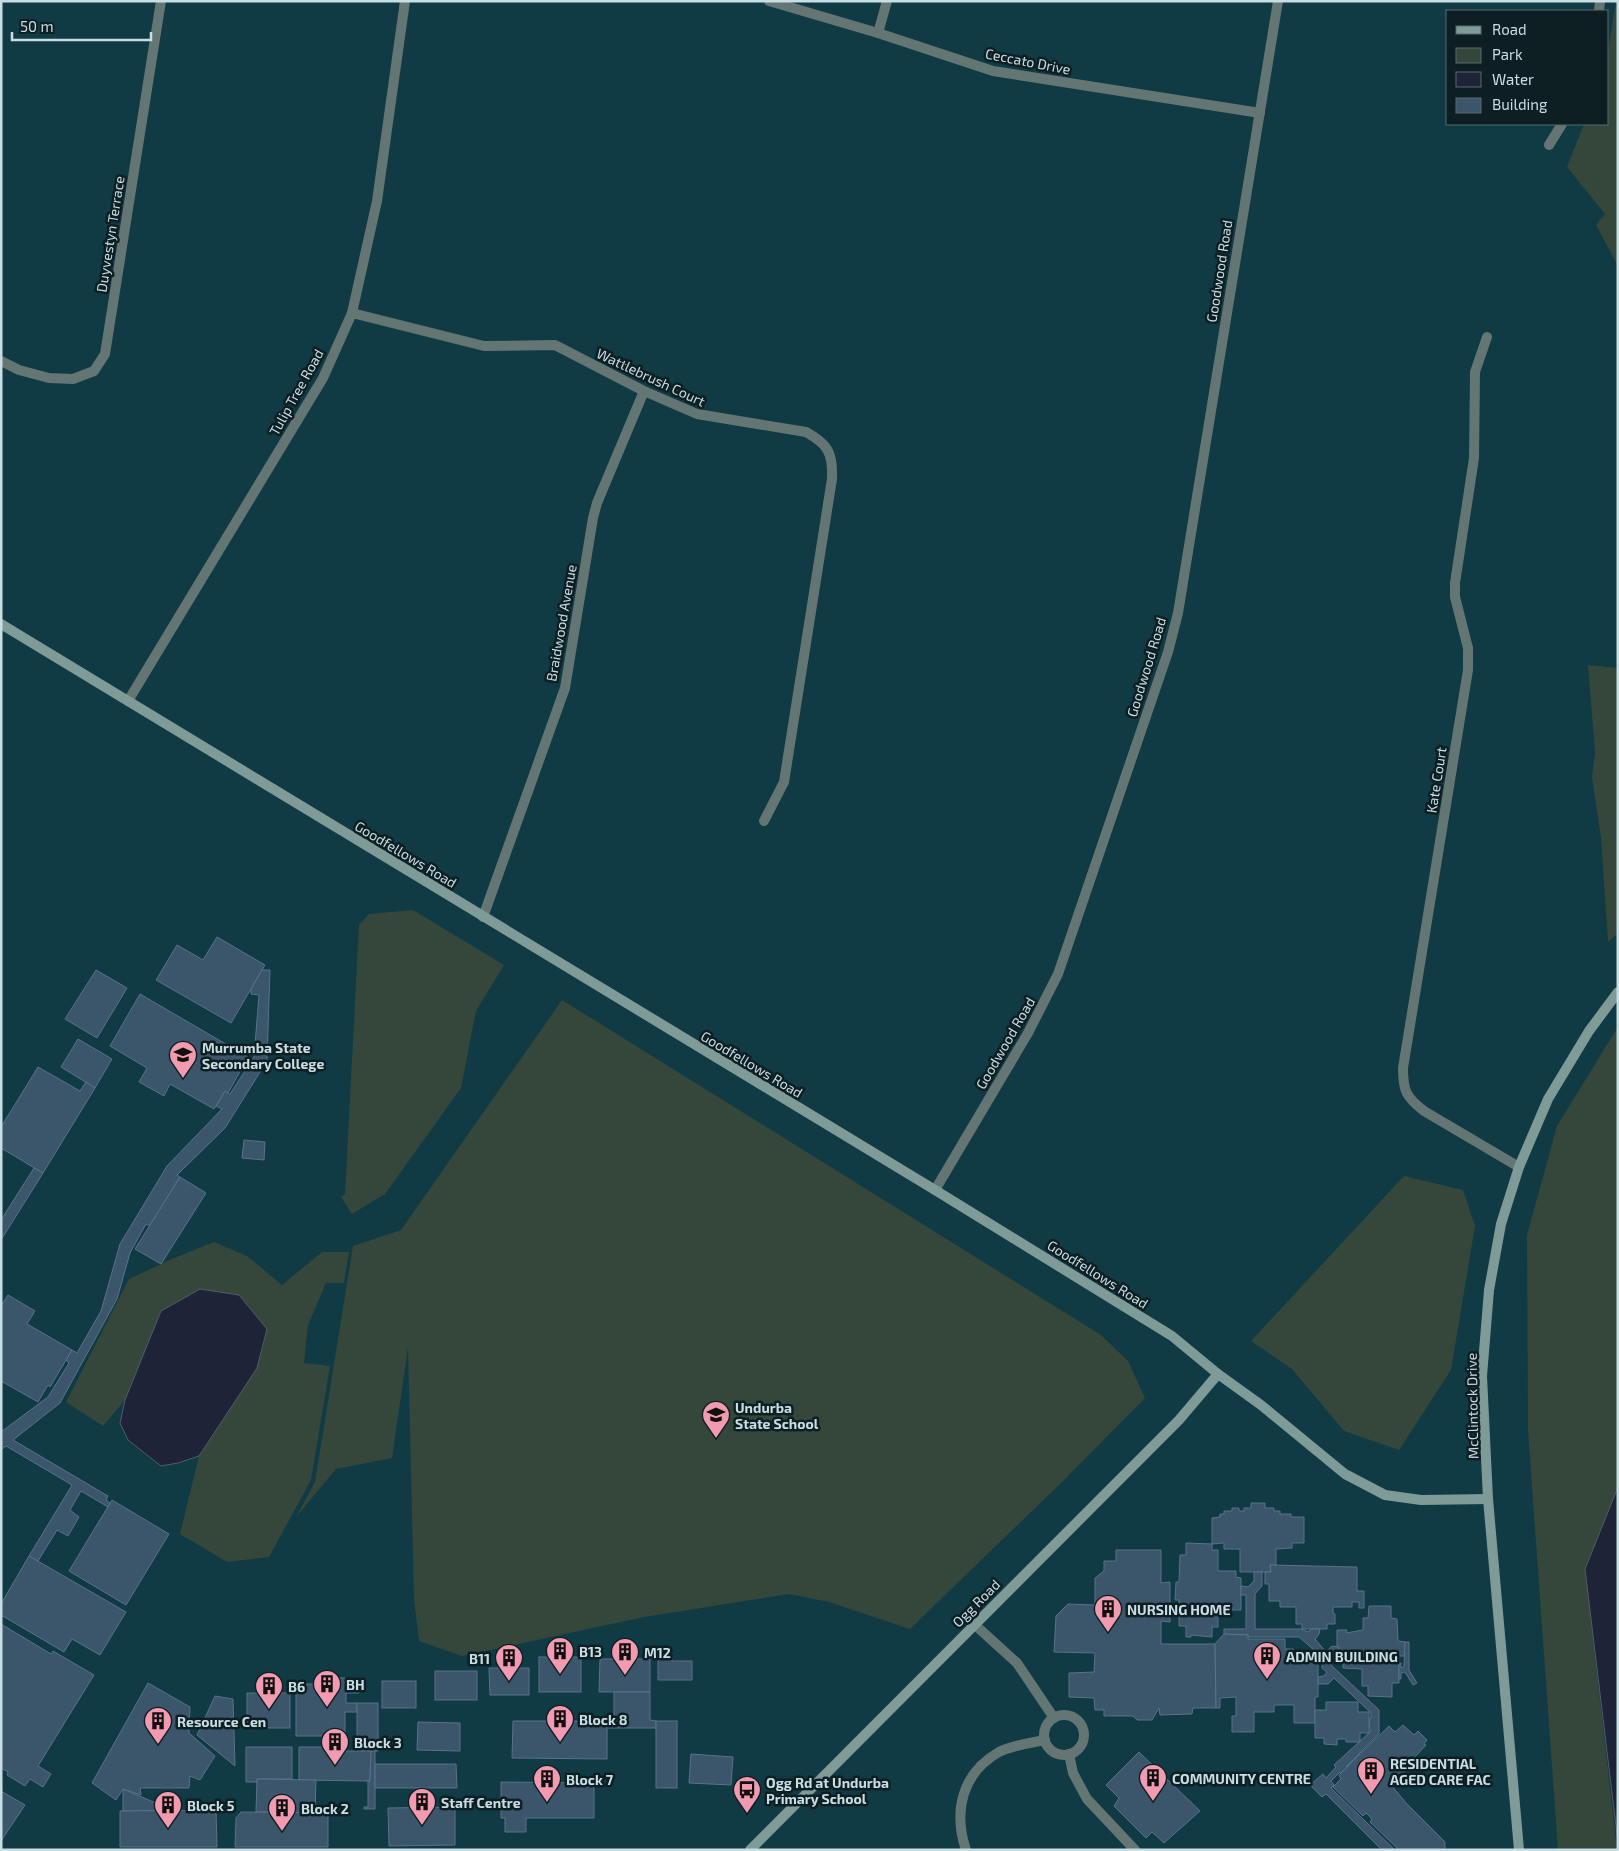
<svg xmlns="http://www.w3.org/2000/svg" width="1619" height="1851" font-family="'Exo 2',sans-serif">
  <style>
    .green { fill: #35473b }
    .water { fill: #1f2338; stroke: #525b6b }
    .building { fill: #3b556b; stroke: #58738a }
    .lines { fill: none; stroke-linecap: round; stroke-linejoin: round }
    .street { stroke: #647673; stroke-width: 10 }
    .secondary { stroke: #7e9b97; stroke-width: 10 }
    .labels { text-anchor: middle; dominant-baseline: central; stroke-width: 5; stroke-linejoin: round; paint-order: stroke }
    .street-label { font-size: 14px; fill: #c8dee3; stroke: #0e1f23 }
    .poi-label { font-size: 14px; font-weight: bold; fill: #c8dee3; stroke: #0e1f23; text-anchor: start }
  </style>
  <rect width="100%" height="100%" fill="#103a44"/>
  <g class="green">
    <path d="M1616 1H1618V266L1596 225 1605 214 1567 167 1584 124H1608V52Z"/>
    <path d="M1588 665 1618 668V933L1608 942 1601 838 1592 777 1595 752Z"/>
    <path d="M413 910 504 965 476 1011 461 1088 385 1194 352 1214 341 1197 345 1194 359 925 369 914Z"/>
    <path d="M562 1000 1101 1335 1128 1361 1145 1398 1060 1484 910 1629 829 1602 789 1594 644 1617 462 1656 419 1641 414 1599 408 1348 392 1458 336 1469 296 1517 315 1482 353 1246 401 1230Z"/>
    <path d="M1618 1027V1487L1585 1569 1617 1850H1558L1528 1431 1527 1235 1557 1126Z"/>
    <path d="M1404 1176 1463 1190 1475 1226 1451 1370 1399 1450 1344 1431 1292 1369 1251 1341Z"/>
    <path d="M214 1242 247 1256 282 1285 322 1252H349L344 1283H326L308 1325 304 1363 330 1366 311 1480 269 1557 227 1562 180 1534 199 1456 257 1368 267 1329 161 1311 125 1400 103 1426 66 1402 129 1279 174 1258Z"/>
  </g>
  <g class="water">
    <path d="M200 1289 239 1295 267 1329 257 1368 199 1456 178 1463 161 1466 128 1440 120 1423 125 1400 161 1311Z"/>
    <path d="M1618 1487V1843L1585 1569Z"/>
  </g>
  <g class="building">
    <path d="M217 937 265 965 231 1023 156 980 177 945 203 960Z"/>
    <path d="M96 970 127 988 97 1038 65 1019Z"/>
    <path d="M262 970H270L267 1061 225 1128 177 1175 180 1177 150 1226 146 1224 130 1253 117 1299 60 1403 13 1440 108 1496 106 1500 110 1503 108 1507 81 1491 70 1510 79 1517 68 1536 57 1530 38 1561 29 1556 72 1485 6 1446 1 1450V1432L48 1397 69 1363 66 1360 72 1350 77 1353 101 1311 120 1244 167 1166 222 1109 216 1106 225 1091 230 1094 254 1057 259 995 251 994V989Z"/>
    <path d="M140 994 248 1057 228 1093 225 1091 214 1109 170 1084 164 1096 139 1082 147 1068 110 1046Z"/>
    <path d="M78 1039 112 1059 95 1088 61 1067Z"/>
    <path d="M38 1067 80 1091 86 1082 95 1088 43 1173 1 1148V1127Z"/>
    <path d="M244 1140 265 1142 264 1160 242 1158Z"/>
    <path d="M34 1168 43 1173 1 1240V1220Z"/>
    <path d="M180 1177 206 1193 161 1264 135 1249Z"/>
    <path d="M8 1295 35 1311 27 1324 72 1350 50 1387 48 1385 38 1402 1 1381V1306Z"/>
    <path d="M112 1500 169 1534 126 1605 69 1571Z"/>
    <path d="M1251 1503H1265V1508H1274V1511H1280V1514H1291V1517H1304V1543H1292V1548L1276 1549V1565H1270L1271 1572H1240V1549H1224V1543L1212 1544V1518L1220 1517V1514H1224V1511H1232V1508H1239V1511H1244V1508H1251Z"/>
    <path d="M1186 1543 1212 1544V1550H1218V1571H1236V1577L1241 1578V1610H1218V1627H1212V1637L1191 1635V1637H1186V1626H1179V1600H1175L1176 1582H1179L1180 1555H1186Z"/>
    <path d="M1116 1550H1161V1583L1170 1582V1622L1161 1621V1644H1215L1216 1708H1193L1192 1714 1160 1715 1159 1708 1152 1720H1137L1133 1716H1104V1710H1095L1094 1698 1069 1697V1673L1094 1672 1095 1653 1054 1652 1056 1616 1068 1604 1095 1605V1578L1104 1571V1561H1116Z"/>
    <path d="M29 1556 126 1612 100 1655 72 1639 64 1652 1 1615V1604Z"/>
    <path d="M1270 1565 1357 1567V1591H1364V1608H1359V1602H1352V1607H1333V1613L1335 1614V1624H1327V1629H1302V1624H1296V1607H1280V1601H1269V1584H1265V1572H1271Z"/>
    <path d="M1254 1572H1262V1586L1255 1594V1629H1302L1308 1632 1311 1629H1320L1319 1634 1315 1639 1326 1652 1332 1646 1339 1647V1654L1331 1661V1665L1379 1710V1734L1346 1767 1347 1768 1341 1773 1340 1772 1331 1781 1334 1785 1331 1788 1395 1850H1382L1326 1794 1322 1797 1310 1785 1323 1774 1326 1778 1336 1767 1334 1765 1371 1731 1369 1726V1719L1371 1718V1713L1334 1678 1328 1684H1318V1677L1324 1676 1327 1672 1322 1668 1323 1658 1299 1637H1248V1635L1224 1634V1629H1246V1595H1241V1586L1248 1587 1254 1581Z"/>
    <path d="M1369 1606H1391V1618L1397 1619 1398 1641 1405 1642V1656H1399V1683H1392V1697L1368 1696V1686H1362V1669L1343 1668V1663H1337L1339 1647H1337V1630H1347L1346 1633 1363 1630V1618H1368Z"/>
    <path d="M1 1624 51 1654 53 1651 94 1675 38 1766 51 1774 43 1787 30 1779 25 1786 7 1775 8 1772 1 1768Z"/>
    <path d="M1224 1634 1248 1635V1639H1285V1649H1293V1654H1318V1697H1315V1723H1294V1705H1274V1712H1254V1732H1232V1716H1236V1697L1220 1698V1708H1216L1215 1644Z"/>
    <path d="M1405 1642H1409V1670L1417 1683 1413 1685 1405 1672 1401 1673V1679H1399V1663H1401V1668L1404 1667Z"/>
    <rect x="539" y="1657" width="42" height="35"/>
    <path d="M658 1657H672V1661H692V1680H658Z"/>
    <path d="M600 1659H650V1692H599Z"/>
    <path d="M489 1668H529V1695H490Z"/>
    <rect x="435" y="1671" width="42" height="29"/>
    <path d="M333 1678H345V1684H359V1693H346V1703H357V1712H345V1736H296V1684H333Z"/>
    <rect x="382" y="1681" width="34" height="27"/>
    <path d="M148 1683 190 1707 189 1733 215 1756 200 1780 190 1776 189 1788H140L141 1795 123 1789 116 1800 92 1783Z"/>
    <path d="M614 1692H650V1720L656 1721V1728H607V1721H614Z"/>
    <rect x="247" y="1693" width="43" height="35"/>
    <path d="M215 1696 233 1699 235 1766 197 1735Z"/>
    <path d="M1326 1702H1358V1712H1369V1733H1360V1742H1346V1739H1337V1745L1324 1744V1738H1315V1710H1326Z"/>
    <rect x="357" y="1703" width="21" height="48"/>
    <path d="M513 1721H607V1759L512 1758Z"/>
    <rect x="656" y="1721" width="21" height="67"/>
    <path d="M418 1722 460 1723V1751L417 1750Z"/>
    <path d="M1403 1725 1414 1735 1418 1731 1427 1740 1424 1744 1426 1745 1412 1760 1414 1763 1391 1785 1407 1804 1445 1842V1850H1399L1370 1822 1372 1819 1366 1813 1363 1816 1333 1787 1341 1779 1339 1775 1389 1726 1395 1732Z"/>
    <path d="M246 1747H292V1779H257V1782H246Z"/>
    <path d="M299 1747H345V1751H371L370 1781 299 1780Z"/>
    <path d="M371 1751H375V1809H364V1807H368V1781H370Z"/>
    <path d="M1139 1752 1200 1811 1164 1843 1152 1832 1146 1838 1114 1806 1119 1798 1106 1785Z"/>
    <path d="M691 1754 733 1757 731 1785 689 1783Z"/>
    <path d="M375 1764H456L457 1788H375Z"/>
    <path d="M257 1779 316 1780 315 1813 256 1812Z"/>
    <path d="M501 1782 594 1783V1818H526V1832H505V1818H501Z"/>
    <path d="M123 1789 158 1804V1811H123Z"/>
    <path d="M1 1791 25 1805 1 1841Z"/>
    <path d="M455 1807V1845L389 1846 388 1808Z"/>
    <path d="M216 1810 217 1847H120V1811Z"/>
    <path d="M241 1812 328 1813V1847H235L236 1818Z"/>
  </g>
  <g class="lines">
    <g class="street">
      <path d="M769 1 878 33 993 71 1260 113"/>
      <path d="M1599 11 1600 1"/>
      <path d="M878 33 887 1"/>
      <path d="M1549 145 1562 124"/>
      <path d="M352 313 484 346 555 345 644 391 697 414 806 432C828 444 833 453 832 479L784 782 764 821"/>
      <path d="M1487 337 1475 372 1474 458 1455 583V597L1468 648V670L1403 1068C1403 1091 1406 1097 1424 1111L1519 1167"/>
      <path d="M1 361 19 370 49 378 73 379 94 371 105 354 161 1"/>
      <path d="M128 701 323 378 352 313 377 201 405 1"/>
      <path d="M483 917 565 688 593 518 597 503 644 391"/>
      <path d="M935 1190 1028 1033 1058 974 1168 652 1178 613 1278 1"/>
      <path d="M974 1624 1017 1663 1054 1718"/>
      <circle cx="1064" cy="1735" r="20"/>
      <path d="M1069 1754 1073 1773 1087 1799 1135 1850"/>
      <path d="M966 1850C953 1811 962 1773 999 1752 1013 1745 1030 1743 1045 1740"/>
    </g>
    <g class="secondary">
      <path d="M1 624 935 1190 1172 1336 1218 1374 1261 1405 1345 1474 1385 1495 1421 1500 1488 1499"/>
      <path d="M750 1850 1179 1420 1218 1374"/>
      <path d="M1519 1850 1488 1499 1482 1376 1489 1290 1501 1224 1519 1167 1548 1099 1589 1031 1618 992"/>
    </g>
  </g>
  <defs>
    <symbol id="university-pin" viewBox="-11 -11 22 30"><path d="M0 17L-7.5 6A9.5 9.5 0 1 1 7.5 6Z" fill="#f29aaf" stroke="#0e1f23"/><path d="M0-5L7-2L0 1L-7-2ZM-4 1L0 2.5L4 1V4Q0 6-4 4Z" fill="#111"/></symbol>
    <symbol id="school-pin" viewBox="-11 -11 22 30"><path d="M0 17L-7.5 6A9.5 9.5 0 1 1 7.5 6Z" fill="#f29aaf" stroke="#0e1f23"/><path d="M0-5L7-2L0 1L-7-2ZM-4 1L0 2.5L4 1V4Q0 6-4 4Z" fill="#111"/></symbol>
    <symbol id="building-pin" viewBox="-11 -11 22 30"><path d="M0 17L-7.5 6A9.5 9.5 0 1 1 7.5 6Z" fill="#f29aaf" stroke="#0e1f23"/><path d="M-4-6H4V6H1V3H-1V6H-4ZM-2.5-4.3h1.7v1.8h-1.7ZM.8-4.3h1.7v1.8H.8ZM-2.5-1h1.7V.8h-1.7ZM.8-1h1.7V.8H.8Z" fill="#111"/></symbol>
    <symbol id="bus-pin" viewBox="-11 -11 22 30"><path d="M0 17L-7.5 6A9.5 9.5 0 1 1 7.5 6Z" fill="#f29aaf" stroke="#0e1f23"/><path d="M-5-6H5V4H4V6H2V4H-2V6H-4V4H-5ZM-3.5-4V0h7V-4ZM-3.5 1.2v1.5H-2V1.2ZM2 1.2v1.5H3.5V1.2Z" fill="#111"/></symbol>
  </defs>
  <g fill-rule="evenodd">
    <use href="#university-pin" x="167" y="1039" width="32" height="43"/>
    <use href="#school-pin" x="700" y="1399" width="32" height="43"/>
    <use href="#building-pin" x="1092" y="1593" width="32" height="43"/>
    <use href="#building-pin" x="544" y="1635" width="32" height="43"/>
    <use href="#building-pin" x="609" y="1636" width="32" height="43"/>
    <use href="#building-pin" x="1251" y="1640" width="32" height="43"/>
    <use href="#building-pin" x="493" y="1642" width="32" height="43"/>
    <use href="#building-pin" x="311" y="1668" width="32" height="43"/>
    <use href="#building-pin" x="253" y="1670" width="32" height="43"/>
    <use href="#building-pin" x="544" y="1703" width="32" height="43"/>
    <use href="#building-pin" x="142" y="1705" width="32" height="43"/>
    <use href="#building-pin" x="319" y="1726" width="32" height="43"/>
    <use href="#building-pin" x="1355" y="1755" width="32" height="43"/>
    <use href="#building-pin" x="1137" y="1762" width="32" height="43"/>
    <use href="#building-pin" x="531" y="1763" width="32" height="43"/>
    <use href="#bus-pin" x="731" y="1774" width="32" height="43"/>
    <use href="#building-pin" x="406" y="1786" width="32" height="43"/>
    <use href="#building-pin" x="152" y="1789" width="32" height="43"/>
    <use href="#building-pin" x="266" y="1792" width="32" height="43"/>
  </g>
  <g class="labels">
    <g class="street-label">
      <text transform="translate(1028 61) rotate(11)">Ceccato Drive</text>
      <text transform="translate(110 234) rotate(-81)">Duyvestyn Terrace</text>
      <text transform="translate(1219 271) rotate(-81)">Goodwood Road</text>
      <text transform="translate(651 377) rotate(25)">Wattlebrush Court</text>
      <text transform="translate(296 392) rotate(-61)">Tulip Tree Road</text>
      <text transform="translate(561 623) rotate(-80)">Braidwood Avenue</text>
      <text transform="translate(1146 667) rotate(-73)">Goodwood Road</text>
      <text transform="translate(1436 780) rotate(-81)">Kate Court</text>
      <text transform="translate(406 854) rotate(31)">Goodfellows Road</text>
      <text transform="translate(1005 1043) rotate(-60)">Goodwood Road</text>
      <text transform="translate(752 1064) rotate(31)">Goodfellows Road</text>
      <text transform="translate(1098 1274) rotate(32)">Goodfellows Road</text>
      <text transform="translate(1472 1406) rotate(-91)">McClintock Drive</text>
      <text transform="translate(976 1603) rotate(-45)">Ogg Road</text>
    </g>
    <g class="poi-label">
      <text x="202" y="1047">Murrumba State<tspan x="202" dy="16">Secondary College</tspan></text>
      <text x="735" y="1407">Undurba<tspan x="735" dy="16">State School</tspan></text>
      <text x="1127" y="1609">NURSING HOME</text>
      <text x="579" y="1651">B13</text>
      <text x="644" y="1652">M12</text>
      <text x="1286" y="1656">ADMIN BUILDING</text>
      <text x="490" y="1658" text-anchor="end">B11</text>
      <text x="346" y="1684">BH</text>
      <text x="288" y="1686">B6</text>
      <text x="579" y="1719">Block 8</text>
      <text x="177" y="1721">Resource Cen</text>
      <text x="354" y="1742">Block 3</text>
      <text x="1390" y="1763">RESIDENTIAL<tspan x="1390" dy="16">AGED CARE FAC</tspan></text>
      <text x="1172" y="1778">COMMUNITY CENTRE</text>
      <text x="566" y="1779">Block 7</text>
      <text x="766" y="1782">Ogg Rd at Undurba<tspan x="766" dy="16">Primary School</tspan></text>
      <text x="441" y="1802">Staff Centre</text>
      <text x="187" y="1805">Block 5</text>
      <text x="301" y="1808">Block 2</text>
    </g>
  </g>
  <rect width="1619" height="1851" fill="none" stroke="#c8dee3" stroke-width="5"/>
  <rect x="1446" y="10" width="162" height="115" fill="#0e1f23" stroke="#586b70"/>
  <rect x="1456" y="26" width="25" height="8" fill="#7e9b97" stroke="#586b70"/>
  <text x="1492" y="35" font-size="15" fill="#c8dee3">Road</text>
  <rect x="1456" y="48" width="25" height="15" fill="#35473b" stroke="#586b70"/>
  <text x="1492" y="60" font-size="15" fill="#c8dee3">Park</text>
  <rect x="1456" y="72" width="25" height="15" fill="#1f2338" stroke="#586b70"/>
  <text x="1492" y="85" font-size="15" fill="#c8dee3">Water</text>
  <rect x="1456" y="98" width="25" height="15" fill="#3b556b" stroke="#586b70"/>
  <text x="1492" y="110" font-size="15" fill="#c8dee3">Building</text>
  <path d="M12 32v8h139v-8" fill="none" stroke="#c8dee3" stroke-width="2.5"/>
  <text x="20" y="32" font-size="15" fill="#c8dee3" stroke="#0e1f23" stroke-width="4" paint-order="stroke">50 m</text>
</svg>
